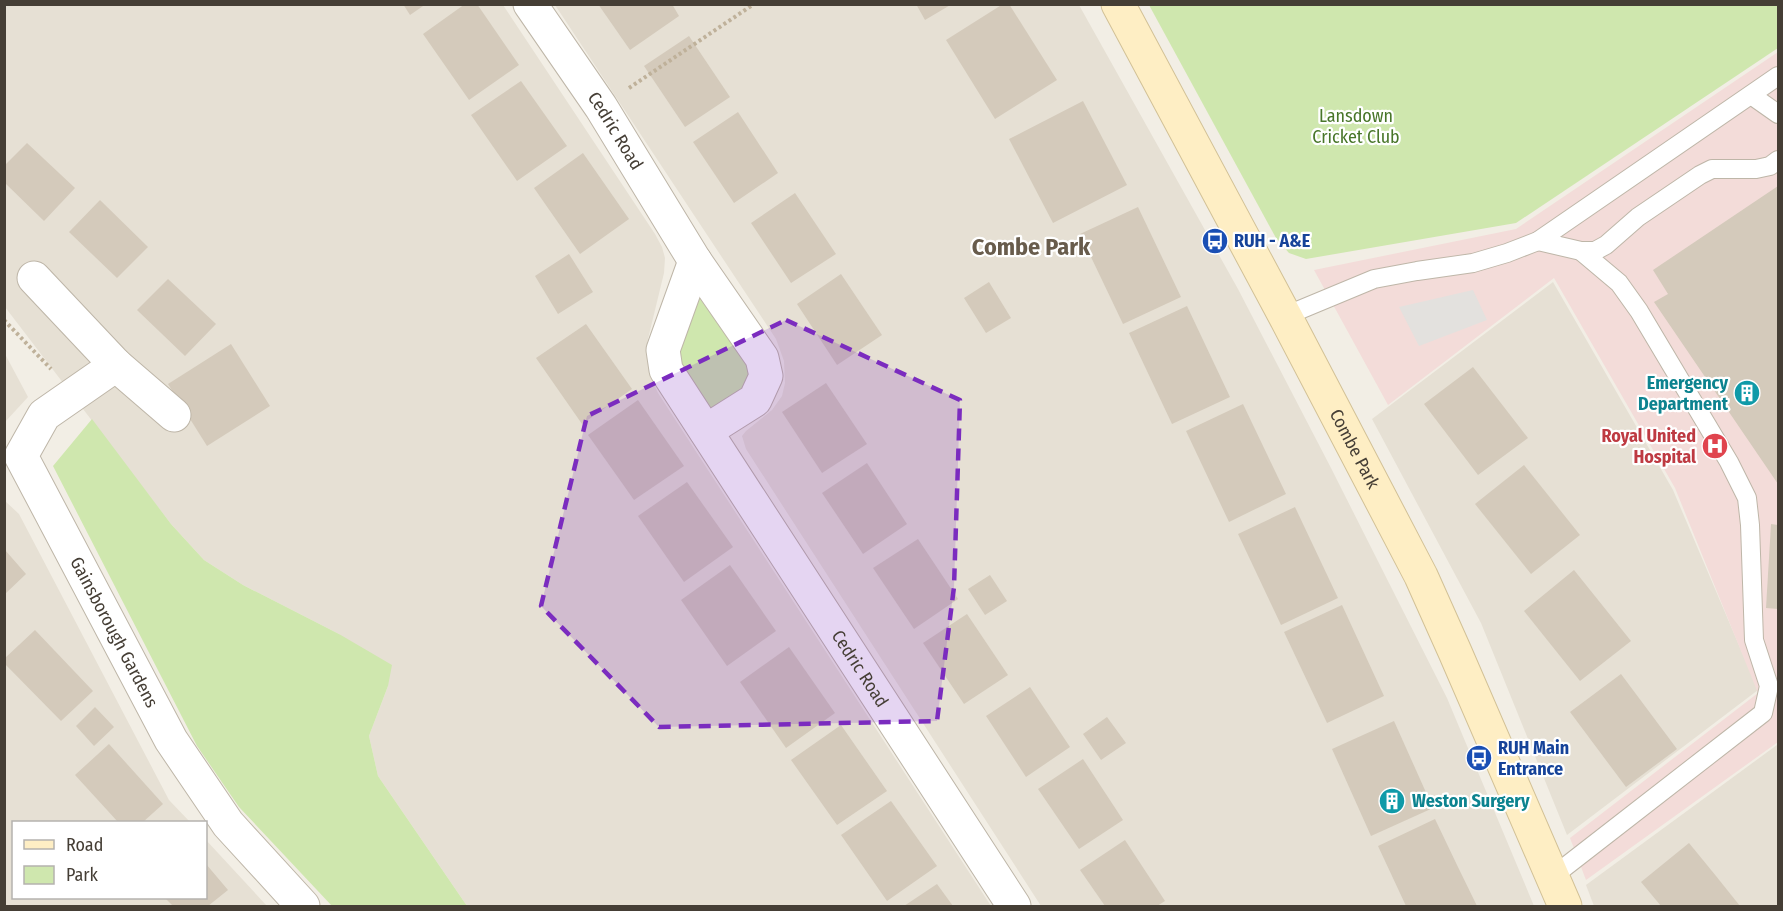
<svg xmlns="http://www.w3.org/2000/svg" width="1783" height="911" font-family="'Fira Sans Condensed',sans-serif">
  <style>
    .residential { fill: #e6e0d4 }
    .medical { fill: #f3dcd9 }
    .green { fill: #cfe7ae }
    .parking { fill: #e3e1de }
    .building { fill: #d4cabb }
    .lines { fill: none; stroke-linecap: round; stroke-linejoin: round }
    .lane-casing { stroke: #beb6a8; stroke-width: 20 }
    .street-casing { stroke: #beb6a8; stroke-width: 35 }
    .secondary-casing { stroke: #d2c196; stroke-width: 35 }
    .path { stroke: #bfb19a; stroke-width: 4; stroke-dasharray: 3 3; stroke-linecap: butt }
    .lane { stroke: #fff; stroke-width: 18 }
    .street { stroke: #fff; stroke-width: 33 }
    .secondary { stroke: #feeec4; stroke-width: 33 }
    .marked { fill: #7b2cbf; fill-opacity: 0.2; stroke: #7b2cbf; stroke-width: 4.5; stroke-dasharray: 12 8; stroke-linejoin: round }
    .labels { text-anchor: middle; dominant-baseline: central; stroke-width: 4.5; stroke-linejoin: round; paint-order: stroke }
    .park-label { font-size: 18px; fill: #487629; stroke: #fff }
    .street-label { font-size: 18px; fill: #453e35; stroke: #fff }
    .transit-label { font-size: 18px; font-weight: bold; fill: #164399; stroke: #fff; text-anchor: start }
    .culture-label { font-size: 18px; font-weight: bold; fill: #0d838f; stroke: #fff; text-anchor: end }
    .health-label { font-size: 18px; font-weight: bold; fill: #be3a42; stroke: #fff; text-anchor: end }
    .district-label { font-size: 24px; font-weight: bold; fill: #685c4c; stroke: #fff }
  </style>
  <rect width="100%" height="100%" fill="#f2eee5"/>
  <g class="residential">
    <path d="M5 5H503L655 234 662 247 665 258 664 273 647 343 650 376 658 393 991 906H467L378 776 369 736 388 686 339 634 243 585 204 560 171 524 5 307Z"/>
    <path d="M555 5H1079L1238 289 1331 468 1447 698 1534 906H1041L746 449 742 436 746 431 772 410 782 396 785 383 784 361 776 339Z"/>
    <path d="M1553 282 1673 490 1758 690 1567 835 1481 623 1372 419Z"/>
    <path d="M5 354 28 397 5 422H4Z"/>
    <path d="M4 500 19 514 169 800 190 822H14V898H206V840L267 906H5Z"/>
    <path d="M1777 745 1778 749V906H1594L1586 885Z"/>
  </g>
  <path class="medical" d="M1778 52V742L1586 880 1570 838 1758 693 1675 488 1554 278 1388 405 1314 270 1516 229Z"/>
  <g class="green">
    <path d="M1149 5H1778V48L1516 223 1306 259 1289 253 1276 238Z"/>
    <path d="M706 295 756 364 751 390 717 410 702 403 684 374 677 350 693 300Z"/>
    <path d="M92 419 171 524 204 560 243 585 339 634 392 665 388 686 369 736 378 776 467 906H332L239 807 197 746 53 466Z"/>
  </g>
  <path class="parking" d="M1473 290 1487 320 1419 346 1399 307Z"/>
  <g class="building">
    <path d="M403 4H426L410 15Z"/>
    <path d="M465 4H477L519 65 469 100 423 34Z"/>
    <path d="M598 4H672L679 16 630 50Z"/>
    <path d="M916 4H952L925 20Z"/>
    <path d="M1003 4H1009L1057 80 995 119 946 40Z"/>
    <path d="M689 36 730 97 685 127 644 66Z"/>
    <path d="M521 81 567 146 517 181 471 115Z"/>
    <path d="M1083 101 1127 185 1053 223 1009 139Z"/>
    <path d="M738 112 778 173 734 203 693 142Z"/>
    <path d="M27 143 75 188 44 221 4 182V166Z"/>
    <path d="M583 153 629 219 580 254 534 188Z"/>
    <path d="M1778 186V484L1654 302 1668 294 1653 270Z"/>
    <path d="M795 193 836 254 791 283 751 223Z"/>
    <path d="M100 200 148 247 117 278 69 232Z"/>
    <path d="M1138 207 1181 297 1123 324 1080 234Z"/>
    <path d="M569 254 593 292 558 314 535 276Z"/>
    <path d="M841 274 882 335 837 365 797 304Z"/>
    <path d="M168 279 216 324 185 356 137 310Z"/>
    <path d="M989 282 1011 318 986 333 964 298Z"/>
    <path d="M1187 306 1230 397 1172 424 1129 333Z"/>
    <path d="M586 324 632 389 582 424 536 358Z"/>
    <path d="M231 344 270 406 207 446 168 384Z"/>
    <path d="M1473 367 1528 438 1478 475 1424 404Z"/>
    <path d="M826 383 867 444 822 473 782 412Z"/>
    <path d="M638 400 684 466 634 500 588 435Z"/>
    <path d="M1243 404 1286 494 1229 522 1186 431Z"/>
    <path d="M867 463 907 524 863 554 822 493Z"/>
    <path d="M1524 465 1580 535 1531 574 1475 504Z"/>
    <path d="M687 482 733 547 684 582 638 516Z"/>
    <path d="M1295 507 1338 598 1281 625 1238 534Z"/>
    <path d="M1771 524 1778 525V609L1766 608Z"/>
    <path d="M918 539 958 599 914 629 873 568Z"/>
    <path d="M5 550 26 574 5 594Z"/>
    <path d="M730 565 776 631 727 666 681 600Z"/>
    <path d="M1574 570 1631 641 1580 681 1524 611Z"/>
    <path d="M990 575 1007 601 985 615 968 589Z"/>
    <path d="M1342 605 1384 696 1327 723 1284 632Z"/>
    <path d="M967 614 1008 675 964 704 923 643Z"/>
    <path d="M35 630 93 691 61 721 4 663V659Z"/>
    <path d="M789 647 835 713 786 748 740 682Z"/>
    <path d="M1621 674 1677 749 1626 787 1570 712Z"/>
    <path d="M1030 687 1070 747 1026 777 986 716Z"/>
    <path d="M95 707 114 727 94 746 76 726Z"/>
    <path d="M1107 717 1126 743 1101 760 1083 734Z"/>
    <path d="M1394 721 1433 808 1371 836 1332 749Z"/>
    <path d="M841 725 887 791 837 825 791 760Z"/>
    <path d="M109 744 163 804 143 822H118L75 775Z"/>
    <path d="M1083 759 1123 820 1079 849 1038 789Z"/>
    <path d="M891 801 937 866 887 901 841 835Z"/>
    <path d="M1435 819 1457 865 1477 906H1406L1378 846Z"/>
    <path d="M1125 840 1165 901 1157 906H1105L1080 870Z"/>
    <path d="M1689 843 1716 876 1740 906H1661L1641 882Z"/>
    <path d="M206 864 228 890 208 906H173L165 898H206Z"/>
    <path d="M937 884 953 906H904Z"/>
  </g>
  <g class="lines">
    <defs>
      <g id="lane">
        <path d="M1751 95 1778 114"/>
        <path d="M1538 241 1581 251H1595L1606 245 1638 217 1700 175 1712 169H1756L1770 166 1778 160"/>
        <path d="M1285 316 1374 279 1417 271 1473 263 1507 253 1538 241 1778 76"/>
        <path d="M1552 877 1763 713 1769 686 1754 640 1750 525 1747 498 1729 462 1639 311 1619 283 1581 251"/>
      </g>
      <g id="street">
        <path id="s1" d="M530 4 601 107 695 261 762 358 766 376 755 400 706 431"/>
        <path id="s2" d="M695 261 663 350 666 370 1014 906"/>
        <path d="M34 278 116 365 174 415"/>
        <path id="s3" d="M116 365 44 415 21 456 171 740 228 824 303 906"/>
      </g>
      <g id="secondary">
        <path id="s4" d="M1118 4 1285 316 1421 576 1455 652 1565 906"/>
      </g>
    </defs>
    <use href="#lane" class="lane-casing"/>
    <use href="#street" class="street-casing"/>
    <use href="#secondary" class="secondary-casing"/>
    <g class="path">
      <path d="M629 88 754 4"/>
      <path d="M4 320 51 369"/>
    </g>
    <use href="#lane" class="lane"/>
    <use href="#street" class="street"/>
    <use href="#secondary" class="secondary"/>
  </g>
  <path class="marked" d="M786 320 960 400 954 587 937 721 659 727 541 606 587 416Z"/>
  <defs>
    <symbol id="bus-disc" viewBox="-11 -11 22 22"><circle r="9.5" fill="#1a4fb4" stroke="#fff"/><path d="M-5-6H5V4H4V6H2V4H-2V6H-4V4H-5ZM-3.5-4V0h7V-4ZM-3.5 1.2v1.5H-2V1.2ZM2 1.2v1.5H3.5V1.2Z" fill="#fff"/></symbol>
    <symbol id="building-disc" viewBox="-11 -11 22 22"><circle r="9.5" fill="#0f9aa8" stroke="#fff"/><path d="M-4-6H4V6H1V3H-1V6H-4ZM-2.5-4.3h1.7v1.8h-1.7ZM.8-4.3h1.7v1.8H.8ZM-2.5-1h1.7V.8h-1.7ZM.8-1h1.7V.8H.8Z" fill="#fff"/></symbol>
    <symbol id="hospital-disc" viewBox="-11 -11 22 22"><circle r="9.5" fill="#e0444e" stroke="#fff"/><path d="M-5-5h3v3.5h4V-5h3V5h-3V1.5h-4V5h-3Z" fill="#fff"/></symbol>
  </defs>
  <g fill-rule="evenodd">
    <use href="#bus-disc" x="1200" y="226" width="30" height="30"/>
    <use href="#building-disc" x="1732" y="378" width="30" height="30"/>
    <use href="#hospital-disc" x="1700" y="431" width="30" height="30"/>
    <use href="#bus-disc" x="1464" y="743" width="30" height="30"/>
    <use href="#building-disc" x="1377" y="786" width="30" height="30"/>
  </g>
  <g class="labels">
    <g class="park-label">
      <text x="1356" y="116">Lansdown<tspan x="1356" dy="21">Cricket Club</tspan></text>
    </g>
    <g class="street-label">
      <text stroke="none"><textPath href="#s1" startOffset="153">Cedric Road</textPath></text>
      <text stroke="none"><textPath href="#s4" startOffset="504">Combe Park</textPath></text>
      <text stroke="none"><textPath href="#s3" startOffset="334">Gainsborough Gardens</textPath></text>
      <text stroke="none"><textPath href="#s2" startOffset="471">Cedric Road</textPath></text>
    </g>
    <g class="transit-label">
      <text x="1234" y="241">RUH - A&amp;E</text>
      <text x="1498" y="748">RUH Main<tspan x="1498" dy="21">Entrance</tspan></text>
    </g>
    <g class="culture-label">
      <text x="1728" y="383">Emergency<tspan x="1728" dy="21">Department</tspan></text>
      <text x="1412" y="801" text-anchor="start">Weston Surgery</text>
    </g>
    <g class="health-label">
      <text x="1696" y="436">Royal United<tspan x="1696" dy="21">Hospital</tspan></text>
    </g>
    <g class="district-label">
      <text x="1031" y="247">Combe Park</text>
    </g>
  </g>
  <rect width="1783" height="911" fill="none" stroke="#453e35" stroke-width="12"/>
  <rect x="12" y="821" width="195" height="78" fill="#ffffff" stroke="#b5b2ae" stroke-width="1.5"/>
  <rect x="24" y="840" width="30" height="9" fill="#feeec4" stroke="#b5b2ae" stroke-width="1.5"/>
  <text x="66" y="851" font-size="18" fill="#453e35">Road</text>
  <rect x="24" y="866" width="30" height="18" fill="#cfe7ae" stroke="#b5b2ae" stroke-width="1.5"/>
  <text x="66" y="881" font-size="18" fill="#453e35">Park</text>
</svg>
